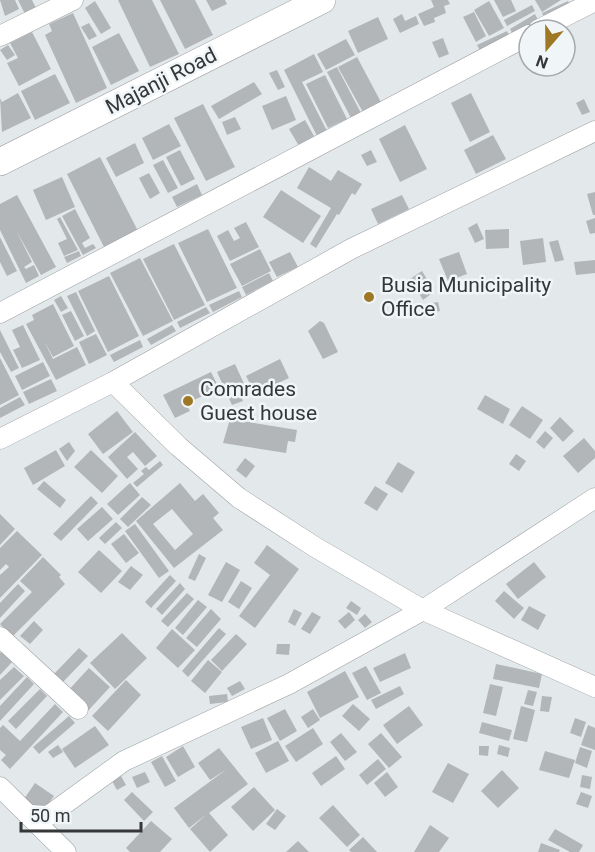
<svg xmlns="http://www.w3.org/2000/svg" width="595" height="852" font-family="Roboto,sans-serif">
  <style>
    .building { fill: #b2b6b8; fill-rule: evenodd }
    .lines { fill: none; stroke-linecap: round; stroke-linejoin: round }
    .street-casing { stroke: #9da1a4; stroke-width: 21 }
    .secondary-casing { stroke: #9da1a4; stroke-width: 28 }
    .street { stroke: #fff; stroke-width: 20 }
    .secondary { stroke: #fff; stroke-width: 27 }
    .poi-dot { fill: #9e7825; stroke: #f0f5f7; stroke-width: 2 }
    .labels { text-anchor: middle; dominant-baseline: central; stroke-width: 5; stroke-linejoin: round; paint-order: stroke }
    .street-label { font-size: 21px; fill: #353738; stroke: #f0f5f7 }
    .poi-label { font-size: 21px; fill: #353738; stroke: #f0f5f7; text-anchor: start }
  </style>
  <rect width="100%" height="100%" fill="#e3e8ea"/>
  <g class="building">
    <path d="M0 0H15L19 9 5 16Z"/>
    <path d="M18 0H32L37 10 26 16Z"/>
    <path d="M118 0H152L179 54 150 67Z"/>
    <path d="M160 0H195L213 35 185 49Z"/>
    <path d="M206 0H225L227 4 212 11Z"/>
    <path d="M431 0H448L450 4 444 6 446 13 434 18 435 22 424 26 418 14 434 7Z"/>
    <path d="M494 0H511L516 11 503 17Z"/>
    <path d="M535 0H561L542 12Z"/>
    <path d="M95 1 111 28 101 34 85 8Z"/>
    <path d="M489 1 504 28 489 36 474 10Z"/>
    <path d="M568 1 571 8 546 21 542 13Z"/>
    <path d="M532 5 535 11 507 26 504 20Z"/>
    <path d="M474 12 486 36 476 42 463 17Z"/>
    <path d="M73 13 107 88 76 103 45 35 52 31 49 24Z"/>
    <path d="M402 14 405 21 416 16 419 24 400 33 393 19Z"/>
    <path d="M535 14 538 20 513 35 510 29Z"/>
    <path d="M378 17 388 39 358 53 348 31Z"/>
    <path d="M89 23 97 36 89 40 81 27Z"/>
    <path d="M507 31 510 38 481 52 477 45Z"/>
    <path d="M32 32 51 69 19 86 7 63 18 58 10 43Z"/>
    <path d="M119 33 139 71 111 85 92 47Z"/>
    <path d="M443 38 449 54 439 58 432 42Z"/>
    <path d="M346 39 355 55 326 70 317 54Z"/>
    <path d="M8 45 15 55 7 60 0 50Z"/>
    <path d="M314 54 323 72 302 82 327 131 317 136 284 70Z"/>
    <path d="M357 57 382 104 364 114 338 67Z"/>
    <path d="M337 67 361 113 351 118 327 72Z"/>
    <path d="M277 70 285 87 278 90 269 73Z"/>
    <path d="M55 74 70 103 35 120 21 91Z"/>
    <path d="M325 75 347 119 328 128 306 84Z"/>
    <path d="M254 82 262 94 219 119 211 106Z"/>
    <path d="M18 93 31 118 2 132 0 98 2 102Z"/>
    <path d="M471 93 490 132 470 142 451 103Z"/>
    <path d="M286 96 296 120 272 130 262 106Z"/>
    <path d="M584 99 590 112 582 115 576 103Z"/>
    <path d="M203 104 235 167 206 181 174 118Z"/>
    <path d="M235 117 241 129 227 135 222 122Z"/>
    <path d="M305 120 314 136 299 146 289 129Z"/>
    <path d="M169 124 181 146 153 160 142 138Z"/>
    <path d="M405 125 427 169 400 182 379 139Z"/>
    <path d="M493 135 506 159 476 174 464 150Z"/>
    <path d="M135 143 144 163 116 177 106 158Z"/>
    <path d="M180 150 195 179 181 186 166 157Z"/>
    <path d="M371 150 377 162 367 166 361 155Z"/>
    <path d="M100 157 139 233 105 249 67 174Z"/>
    <path d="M163 160 178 188 168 193 153 165Z"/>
    <path d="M309 167 331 181 338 170 362 184 355 195 352 193 339 215 337 214 316 248 310 244 331 208 297 188Z"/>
    <path d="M149 173 160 193 150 199 139 178Z"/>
    <path d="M62 177 75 207 46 220 33 190Z"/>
    <path d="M197 184 202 195 177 207 172 197Z"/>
    <path d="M281 190 321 216 303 243 263 217Z"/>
    <path d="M595 192V215H593L587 194Z"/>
    <path d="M17 195 56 267 41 275 16 230 32 262 24 267 26 269 34 265 39 276 26 283 0 230V204Z"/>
    <path d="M402 195 409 209 378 224 371 209Z"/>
    <path d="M75 209 90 238 82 243 85 248 93 244 96 248 83 255 62 216Z"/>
    <path d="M60 217 78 250 64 256 58 243 67 239 57 219Z"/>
    <path d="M595 218V233L590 234 586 221Z"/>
    <path d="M246 222 259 247 230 261 217 236 228 230 234 241 240 238 234 228Z"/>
    <path d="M477 223 484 239 475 243 468 228Z"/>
    <path d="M208 229 237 288 207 302 178 243Z"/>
    <path d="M509 229V248L486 249 485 230Z"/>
    <path d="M0 237 17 271 7 276 0 262Z"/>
    <path d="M543 238 546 262 523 265 520 241Z"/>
    <path d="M558 240 564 260 555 262 549 242Z"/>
    <path d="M174 244 205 305 174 320 143 259Z"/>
    <path d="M260 249 271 271 242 286 230 264Z"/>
    <path d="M79 251 81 256 67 263 64 257Z"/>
    <path d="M290 252 298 267 277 277 269 262Z"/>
    <path d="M459 252 467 274 448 281 439 259Z"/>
    <path d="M140 258 173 321 143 336 110 273Z"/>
    <path d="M595 260V273L576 275 574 262Z"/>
    <path d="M422 271 430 284 426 287 431 294 423 300 410 279Z"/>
    <path d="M269 273 273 281 246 295 242 287Z"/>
    <path d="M109 276 139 336 108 352 78 291Z"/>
    <path d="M239 291 242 297 213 312 209 305Z"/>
    <path d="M76 292 95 331 87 336 67 296Z"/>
    <path d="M61 296 68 308 61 312 54 300Z"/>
    <path d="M438 302 440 311 428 313 426 304Z"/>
    <path d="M53 304 74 346 53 357 44 341 53 359 77 347 86 365 56 380 26 324 34 320 32 315Z"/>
    <path d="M206 307 210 313 180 328 177 322Z"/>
    <path d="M71 311 84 336 75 341 62 315Z"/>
    <path d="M320 321 324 323 338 352 323 359 308 331Z"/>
    <path d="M23 325 40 360 22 368 13 350 20 347 12 330Z"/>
    <path d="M172 325 176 331 151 345 147 339Z"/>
    <path d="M0 330 19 368 11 372 0 352Z"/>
    <path d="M96 334 107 355 89 364 79 342Z"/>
    <path d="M140 340 143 347 114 362 110 355Z"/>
    <path d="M0 358 19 395 0 405Z"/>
    <path d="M280 359 289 378 255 394 246 376Z"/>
    <path d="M43 362 50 376 22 390 15 376Z"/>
    <path d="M235 364 246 388 239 391 243 401 232 405 217 372Z"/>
    <path d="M211 372 219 388 186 404 190 411 175 418 163 395Z"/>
    <path d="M51 379 57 391 29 404 23 392Z"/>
    <path d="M485 395 510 409 503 424 477 409Z"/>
    <path d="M20 397 25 405 0 418V408Z"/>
    <path d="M522 406 543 420 530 439 509 425Z"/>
    <path d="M117 411 133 432 103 454 88 434Z"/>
    <path d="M560 417 574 431 563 442 550 428Z"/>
    <path d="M230 419 297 430 295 442 288 441 286 453 223 443Z"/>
    <path d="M545 431 553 438 544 449 536 442Z"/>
    <path d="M135 432 157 456 145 466 133 452 127 457 138 469 127 479 108 457Z"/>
    <path d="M584 438 595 451V458L578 473 563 456Z"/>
    <path d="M69 442 75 451 67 461 59 449Z"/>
    <path d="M56 450 65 466 33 485 24 468Z"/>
    <path d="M91 450 118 476 102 493 74 467Z"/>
    <path d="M516 454 526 461 519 471 509 464Z"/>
    <path d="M245 458 255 466 246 478 236 470Z"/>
    <path d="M160 461 163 465 137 487 133 483 144 474 141 471 146 467 149 470Z"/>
    <path d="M398 462 415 472 402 493 385 483Z"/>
    <path d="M44 481 66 500 60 508 37 489Z"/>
    <path d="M130 483 140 495 118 515 107 504Z"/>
    <path d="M180 483 195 501 203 494 219 513 213 518 223 530 174 568 136 521ZM172 509 193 534 175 550 153 524Z"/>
    <path d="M375 486 388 494 377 511 364 503Z"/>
    <path d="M91 496 98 503 61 541 53 534Z"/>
    <path d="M142 497 151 505 128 527 120 519Z"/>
    <path d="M102 507 113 519 88 541 77 529Z"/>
    <path d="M0 514 15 529 0 545Z"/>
    <path d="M116 522 122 528 105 544 99 538Z"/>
    <path d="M135 524 169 571 159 578 125 531Z"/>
    <path d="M17 531 42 555 0 598V575L9 567 6 564 0 570V548Z"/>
    <path d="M124 534 139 553 126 563 111 544Z"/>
    <path d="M267 545 299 569 255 628 239 616 270 575 254 563Z"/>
    <path d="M99 550 122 571 101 593 78 572Z"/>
    <path d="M199 554 206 558 195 581 188 578Z"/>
    <path d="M43 557 61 575 59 577 65 584 12 637 0 624 32 592 20 581Z"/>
    <path d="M226 562 240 570 222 602 208 595Z"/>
    <path d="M534 562 546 577 518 599 506 584Z"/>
    <path d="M131 566 143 575 130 590 118 582Z"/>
    <path d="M170 575 176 581 151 608 145 602Z"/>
    <path d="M241 581 252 588 239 609 228 602Z"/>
    <path d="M180 583 185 589 162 615 156 609Z"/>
    <path d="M18 584 25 591 0 618V603Z"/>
    <path d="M504 591 524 608 514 619 495 601Z"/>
    <path d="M187 593 194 599 168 627 161 621Z"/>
    <path d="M198 600 207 607 183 635 175 628Z"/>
    <path d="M351 601 361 608 357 615 346 608Z"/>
    <path d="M529 606 546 615 538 630 521 620Z"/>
    <path d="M211 609 221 619 197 647 186 638Z"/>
    <path d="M294 609 302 613 295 626 288 622Z"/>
    <path d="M312 612 321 617 310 634 301 629Z"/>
    <path d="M349 612 355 620 345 629 338 621Z"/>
    <path d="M365 614 372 622 365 628 358 620Z"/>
    <path d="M34 621 43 630 30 644 20 636Z"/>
    <path d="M219 628 226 634 188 677 182 671Z"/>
    <path d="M172 629 195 650 178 668 156 648Z"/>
    <path d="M122 633 147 658 115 689 90 663Z"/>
    <path d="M236 634 247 644 222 671 211 660Z"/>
    <path d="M277 644H290L289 655 276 654Z"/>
    <path d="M79 648 88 656 63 682 54 674Z"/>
    <path d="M3 651 13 661 0 675V653Z"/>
    <path d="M405 653 411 668 380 682 373 668Z"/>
    <path d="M208 660 222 672 205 693 191 681Z"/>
    <path d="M496 664 542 674 539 688 493 679Z"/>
    <path d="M366 666 381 693 367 700 352 673Z"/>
    <path d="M14 667 24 676 0 700V680Z"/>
    <path d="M89 668 110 687 86 713 65 694Z"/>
    <path d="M345 671 359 697 320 718 307 692Z"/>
    <path d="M27 677 34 684 0 721V706Z"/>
    <path d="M126 680 141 695 108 731 92 716Z"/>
    <path d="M240 681 245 689 232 696 227 688Z"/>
    <path d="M490 684 503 687 496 716 483 713Z"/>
    <path d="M400 686 404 694 376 709 371 700Z"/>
    <path d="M40 689 47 696 16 729 8 721Z"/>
    <path d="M528 690 537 692 533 706 524 704Z"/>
    <path d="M227 694 228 702 210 704 209 696Z"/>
    <path d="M542 696 552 697 549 712 540 711Z"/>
    <path d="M55 704 63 712 10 769 1 760 6 755 0 750V728L3 725 20 741Z"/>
    <path d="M353 704 370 719 359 731 342 716Z"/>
    <path d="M409 706 423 725 397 744 383 725Z"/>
    <path d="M521 706 535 710 527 742 513 739Z"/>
    <path d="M285 709 297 731 280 741 267 718Z"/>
    <path d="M313 709 320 720 308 728 301 717Z"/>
    <path d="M69 716 75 723 39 754 33 747Z"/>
    <path d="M263 718 272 740 251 749 241 727Z"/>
    <path d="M575 718 586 722 581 737 570 733Z"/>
    <path d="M482 722 512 730 509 741 479 733Z"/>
    <path d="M588 725 595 728V750L581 745Z"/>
    <path d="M95 726 109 745 75 768 62 749Z"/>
    <path d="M313 728 323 744 296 762 285 746Z"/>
    <path d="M341 733 357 752 345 761 330 742Z"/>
    <path d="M381 733 402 757 389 768 368 744Z"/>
    <path d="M278 741 289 761 266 773 255 753Z"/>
    <path d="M58 745 63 752 53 758 48 752Z"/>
    <path d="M499 745 510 748 508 757 497 754Z"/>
    <path d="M183 746 195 767 178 777 166 757Z"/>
    <path d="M479 746H489L488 756 479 755Z"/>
    <path d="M580 747 592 751 587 768 575 763Z"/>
    <path d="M219 748 248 784 209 813 228 835 210 852 190 829 207 814 189 828 174 808 227 769 210 780 198 763Z"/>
    <path d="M545 751 575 760 569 778 539 770Z"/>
    <path d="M162 756 176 781 165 787 151 762Z"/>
    <path d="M336 756 345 769 321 786 312 773Z"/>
    <path d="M378 759 386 769 367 785 359 775Z"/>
    <path d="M448 763 469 774 453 803 432 792Z"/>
    <path d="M502 770 519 788 498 808 481 791Z"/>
    <path d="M145 772 150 782 137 788 132 777Z"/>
    <path d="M387 772 398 787 385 797 374 783Z"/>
    <path d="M582 775 592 777 590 789 580 787Z"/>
    <path d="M121 776 126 785 117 790 112 781Z"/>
    <path d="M35 783 54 796 43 811 24 799Z"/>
    <path d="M254 787 275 810 253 831 231 807Z"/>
    <path d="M132 792 153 812 144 821 124 800Z"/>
    <path d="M581 792 592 796 588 808 576 804Z"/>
    <path d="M333 805 360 835 347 847 319 818Z"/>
    <path d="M277 809 286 816 275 830 266 824Z"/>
    <path d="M151 821 172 839 160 852H130L126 848Z"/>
    <path d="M430 825 449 838 439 852H414Z"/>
    <path d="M555 829 583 845 579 852H570L548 840Z"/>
    <path d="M363 837 377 852H351L349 850Z"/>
    <path d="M298 841 309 852H286Z"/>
    <path d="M541 843 560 850 559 852H538Z"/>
  </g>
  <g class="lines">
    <defs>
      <g id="street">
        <path d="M538 30 595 1"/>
        <path d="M0 36 73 0"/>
        <path d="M0 313 529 35"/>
        <path d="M113 382 178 446 239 498 315 547 423 610 595 687"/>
        <path d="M0 439 113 382 351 249 595 131"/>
        <path d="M0 637 78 709"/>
        <path d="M0 787 66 852"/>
        <path d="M29 815 48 816 124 761 289 684 423 610 595 498"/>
      </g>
      <path id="secondary" d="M0 162 322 0"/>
    </defs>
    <use href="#street" class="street-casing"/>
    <use href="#secondary" class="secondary-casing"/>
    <use href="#street" class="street"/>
    <use href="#secondary" class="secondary"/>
  </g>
  <g class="poi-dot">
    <circle cx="369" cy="297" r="6"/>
    <circle cx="188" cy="401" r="6"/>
  </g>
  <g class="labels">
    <g class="street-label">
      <text transform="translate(161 81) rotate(-27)">Majanji Road</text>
    </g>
    <g class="poi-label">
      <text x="381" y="285">Busia Municipality<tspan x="381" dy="24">Office</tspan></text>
      <text x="200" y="389">Comrades<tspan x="200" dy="24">Guest house</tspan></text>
    </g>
  </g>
  <g transform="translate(547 48) rotate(200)"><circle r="28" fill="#f0f5f7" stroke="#a5a9ab" stroke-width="1.5"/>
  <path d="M0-4.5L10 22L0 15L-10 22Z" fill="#9e7825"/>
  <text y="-9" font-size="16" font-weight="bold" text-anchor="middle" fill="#353738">N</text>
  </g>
  <path d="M21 822v9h120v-9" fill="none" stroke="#353738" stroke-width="3"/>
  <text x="30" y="822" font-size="18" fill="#353738" stroke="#f0f5f7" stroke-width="4.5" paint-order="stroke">50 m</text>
</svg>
